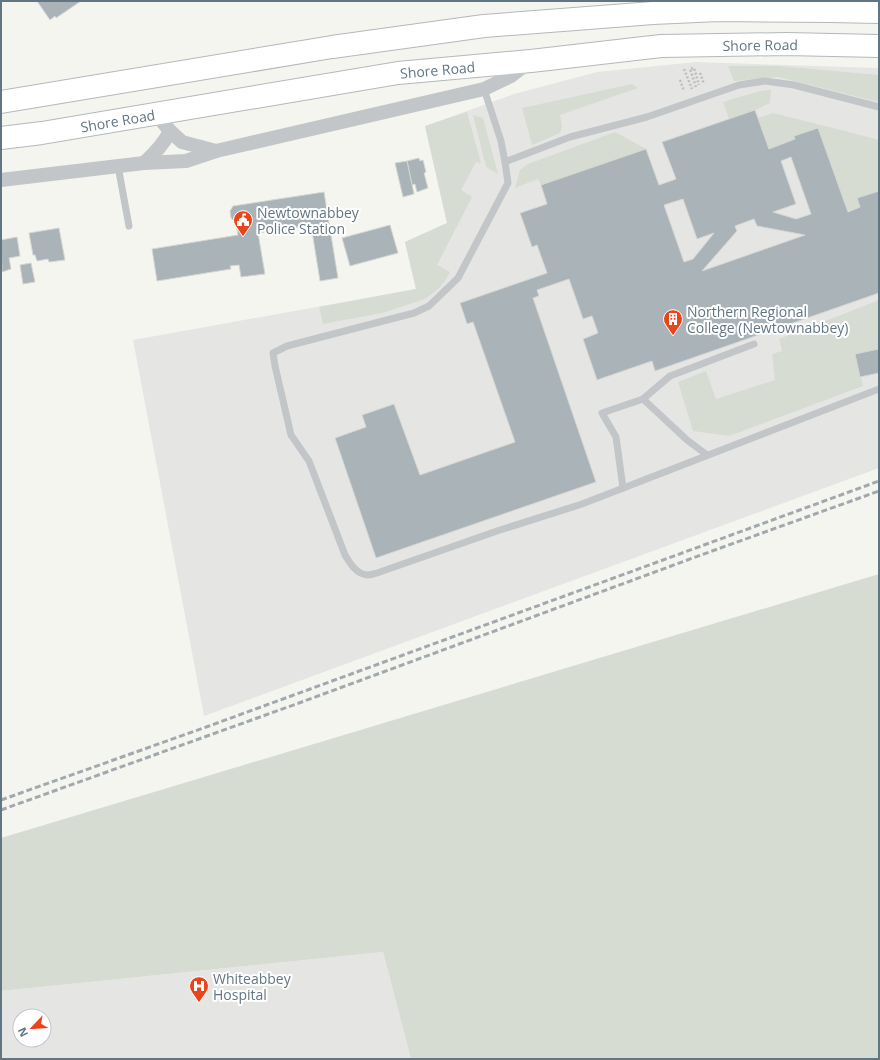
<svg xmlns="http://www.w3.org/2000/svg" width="880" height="1060" font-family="'Open Sans',sans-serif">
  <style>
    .built { fill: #e5e6e4; fill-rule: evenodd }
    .green { fill: #d6dcd1 }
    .building { fill: #aab3b7; stroke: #d6d6d3; fill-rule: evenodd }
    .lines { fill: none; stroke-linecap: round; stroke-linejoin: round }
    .trunk-casing { stroke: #b4b8bb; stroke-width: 24 }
    .path { stroke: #bbbec0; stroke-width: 2.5; stroke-dasharray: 2 2; stroke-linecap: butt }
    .service { stroke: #c2c6c9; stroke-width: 7 }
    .minor { stroke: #c2c6c9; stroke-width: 14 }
    .trunk { stroke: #fff; stroke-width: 22 }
    .rail { stroke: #a2a9ae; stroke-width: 3; stroke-dasharray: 6 3; stroke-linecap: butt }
    .labels { text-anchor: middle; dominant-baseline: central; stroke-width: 4; stroke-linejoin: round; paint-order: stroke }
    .street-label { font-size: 14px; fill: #627583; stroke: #fff }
    .poi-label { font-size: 14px; fill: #627583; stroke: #fff; text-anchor: start }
  </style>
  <rect width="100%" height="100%" fill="#f5f5f0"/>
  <g class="built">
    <path d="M696 62 879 68V468L204 716 133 340 416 289 405 242 447 223 425 126 514 94 597 72Z"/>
    <path d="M383 952 411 1059H1V991ZM20 1016H44V1040H20Z"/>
  </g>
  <g class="green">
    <path d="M728 66H779L879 75V102L778 77 734 81Z"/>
    <path d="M632 84 638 88 560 115 562 127 560 133 532 145 522 108Z"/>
    <path d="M771 90 770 103 755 110 729 119 723 102 760 91Z"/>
    <path d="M467 112 481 163 476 162 461 190 472 197 437 265 450 272 445 281 437 290 425 299 382 313 323 324 319 307 416 289 405 242 447 223 425 126Z"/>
    <path d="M773 113 845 131 879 140V191L857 198 860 207 848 211 818 128 794 136 795 139 769 149 758 118Z"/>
    <path d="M473 115 483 118 498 174 486 167Z"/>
    <path d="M615 132 646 149 541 185 538 179 515 188 520 170 528 164Z"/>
    <path d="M879 300V349L855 354 863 386 729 436 693 431 678 382 706 371 716 399 775 380 772 354 782 351 779 339Z"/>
    <path d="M879 574V1059H411L383 952 1 991V838Z"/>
  </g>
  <g class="building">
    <path d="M37 1H81L56 18 55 16 50 20Z"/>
    <path d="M755 110 769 149 795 139 794 136 818 128 848 212 860 207 857 198 879 191V293L655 371 652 361 597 380 583 339 598 333 592 316 583 319 569 279 537 290 539 296 533 298 596 482 376 558 335 438 366 427 362 415 394 404 420 475 515 442 473 322 467 324 460 303 547 273 537 245 532 247 520 213 547 204 541 185 646 149 659 185 676 179 662 142ZM791 157 811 214 796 219 773 212 796 204 781 161ZM683 199 697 239 714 233 693 259 684 262 664 205ZM754 219 757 226 805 235 702 271 737 231 735 226Z"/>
    <path d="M419 158 420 161 423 160 426 172 424 173 428 188 417 192 415 184 412 185 407 161Z"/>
    <path d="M407 161 414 194 403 197 395 163Z"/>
    <path d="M324 192 338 278 320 281 311 225 258 233 265 274 241 277 239 265 230 266 231 269 157 281 152 249 238 235 236 223 231 218 230 211 233 206Z"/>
    <path d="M390 225 398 253 350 266 342 238Z"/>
    <path d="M59 228 65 260 49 262 48 259 37 261 35 255H33L29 233Z"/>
    <path d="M17 237 20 256 9 258 11 269 2 272 1 240Z"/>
    <path d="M31 263 35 282 23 284 20 265Z"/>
    <path d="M879 349V373L860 377 855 354Z"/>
  </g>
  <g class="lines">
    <defs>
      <g id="trunk">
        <path d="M1 102 332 47 484 26 653 13 719 10 830 11 879 12"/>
        <path id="s1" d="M1 138 42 133 398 73 531 61 661 46 786 44 879 46"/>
      </g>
    </defs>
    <use href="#trunk" class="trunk-casing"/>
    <g class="path">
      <path d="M684 69 692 89"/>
      <path d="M700 73 704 84"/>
      <path d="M680 80 684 91"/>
      <path d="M696 87 690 69 694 68 699 85"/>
    </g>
    <g class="service">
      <path d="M484 89 501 141 505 162 508 183 458 278 429 306 414 313 287 346 273 353 275 366 291 435 309 461 345 555C350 563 356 574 367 575 370 575 374 574 377 573L497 531 582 504 879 389"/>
      <path d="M505 162 570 137 647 117 739 85 765 81 794 85 879 107"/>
      <path d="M118 166 129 226"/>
      <path d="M643 399 687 440 707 455"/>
      <path d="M623 488 616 437 602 413 643 399 670 376 754 344"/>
    </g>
    <g class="minor">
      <path d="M156 114 170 131 182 142 216 151 484 89 511 76 529 62"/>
      <path d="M144 163C155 153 164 144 170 131"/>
      <path d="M1 180 144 163 186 161 216 151"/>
    </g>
    <use href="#trunk" class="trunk"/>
    <g class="rail">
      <path d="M1 800 209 726 879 481"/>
      <path d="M1 810 299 703 701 555 879 491"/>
    </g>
  </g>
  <defs>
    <symbol id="civic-pin" viewBox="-11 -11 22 30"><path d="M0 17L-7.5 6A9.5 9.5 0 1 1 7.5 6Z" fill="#ea441b" stroke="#fff"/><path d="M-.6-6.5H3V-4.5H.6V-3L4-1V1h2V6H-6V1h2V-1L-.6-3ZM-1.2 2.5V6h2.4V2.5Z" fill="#fff"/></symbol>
    <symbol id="building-pin" viewBox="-11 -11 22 30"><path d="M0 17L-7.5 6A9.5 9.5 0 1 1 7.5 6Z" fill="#ea441b" stroke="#fff"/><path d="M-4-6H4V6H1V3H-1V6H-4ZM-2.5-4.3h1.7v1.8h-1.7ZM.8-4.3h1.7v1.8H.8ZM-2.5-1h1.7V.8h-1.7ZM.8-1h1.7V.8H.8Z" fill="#fff"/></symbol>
    <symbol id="hospital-pin" viewBox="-11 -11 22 30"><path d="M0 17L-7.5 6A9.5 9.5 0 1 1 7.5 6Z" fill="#ea441b" stroke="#fff"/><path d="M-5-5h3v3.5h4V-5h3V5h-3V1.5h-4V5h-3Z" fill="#fff"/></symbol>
  </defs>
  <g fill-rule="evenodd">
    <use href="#civic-pin" x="232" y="209" width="22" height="30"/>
    <use href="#building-pin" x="662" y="308" width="22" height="30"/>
    <use href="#hospital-pin" x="188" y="975" width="22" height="30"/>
  </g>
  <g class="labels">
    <g class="street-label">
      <text stroke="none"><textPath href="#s1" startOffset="766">Shore Road</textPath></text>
      <text stroke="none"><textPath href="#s1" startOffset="442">Shore Road</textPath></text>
      <text stroke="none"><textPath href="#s1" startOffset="118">Shore Road</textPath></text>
    </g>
    <g class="poi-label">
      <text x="257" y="212">Newtownabbey<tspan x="257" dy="16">Police Station</tspan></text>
      <text x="687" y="311">Northern Regional<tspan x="687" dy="16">College (Newtownabbey)</tspan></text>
      <text x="213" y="978">Whiteabbey<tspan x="213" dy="16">Hospital</tspan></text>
    </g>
  </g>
  <rect width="880" height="1060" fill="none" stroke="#627583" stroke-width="4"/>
  <g transform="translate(32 1028) rotate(245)"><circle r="19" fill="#ffffff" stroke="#c0c8cd"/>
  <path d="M0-3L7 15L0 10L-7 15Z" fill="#ea441b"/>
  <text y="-6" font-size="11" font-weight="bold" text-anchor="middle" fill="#627583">N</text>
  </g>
</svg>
